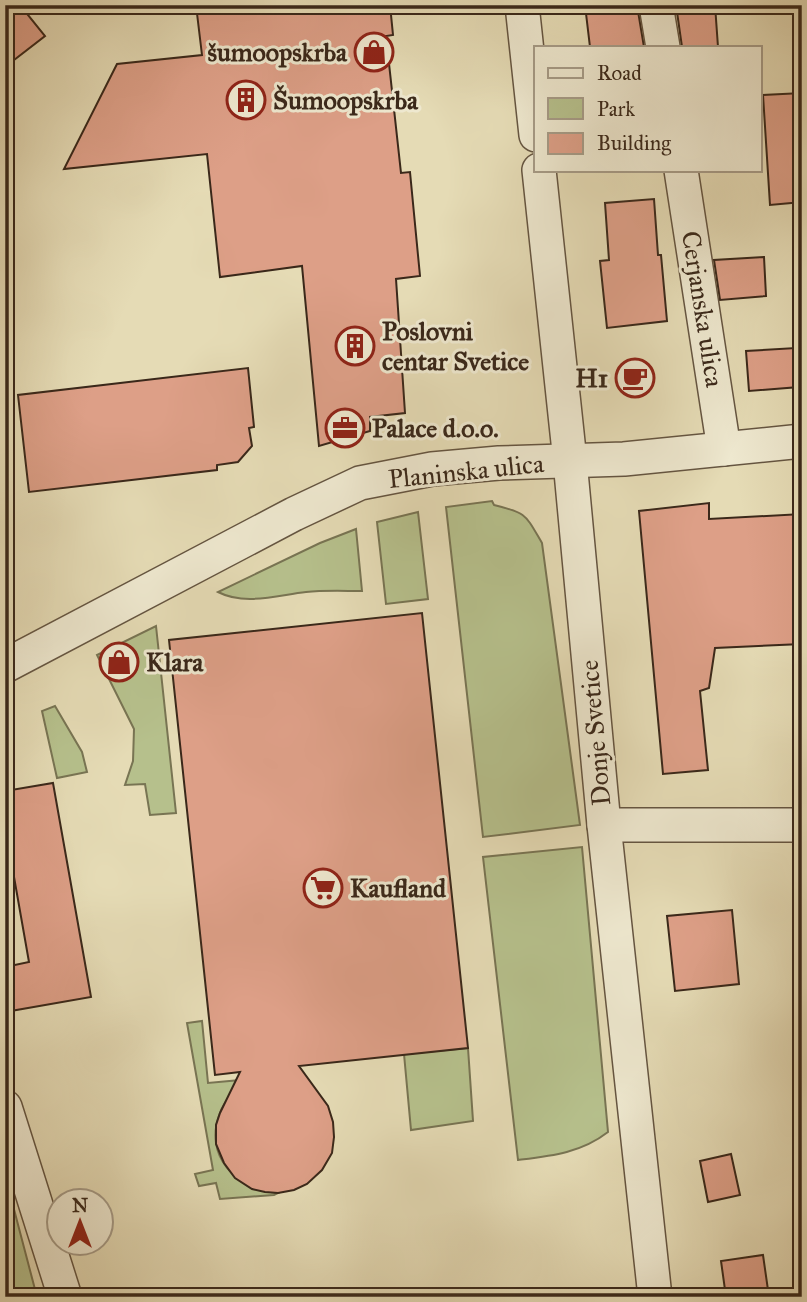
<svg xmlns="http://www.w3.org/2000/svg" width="807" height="1302" font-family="'IM FELL Great Primer',serif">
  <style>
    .green { fill: #b6c08c; stroke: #787453; stroke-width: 2 }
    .building { fill: #dd9f87; stroke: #3a281a; stroke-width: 2 }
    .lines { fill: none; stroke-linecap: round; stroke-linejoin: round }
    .minor-casing { stroke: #655541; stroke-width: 36 }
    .minor { stroke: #eee8cf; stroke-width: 33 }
    .labels { text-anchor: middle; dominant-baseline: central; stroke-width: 6; stroke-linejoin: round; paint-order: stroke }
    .poi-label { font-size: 26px; font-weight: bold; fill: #3a281a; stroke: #eee8cf; text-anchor: start }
    .street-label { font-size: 26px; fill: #3a281a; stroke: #eee8cf }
  </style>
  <rect width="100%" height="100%" fill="#e5dbb5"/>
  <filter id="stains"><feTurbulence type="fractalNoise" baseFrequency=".00286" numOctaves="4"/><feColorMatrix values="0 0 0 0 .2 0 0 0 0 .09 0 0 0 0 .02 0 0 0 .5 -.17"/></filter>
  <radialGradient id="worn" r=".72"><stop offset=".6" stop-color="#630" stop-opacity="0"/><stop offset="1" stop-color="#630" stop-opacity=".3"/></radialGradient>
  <g class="green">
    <path d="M492 501 494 505C527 513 525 514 542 543L580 825 483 837 446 507Z"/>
    <path d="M418 512 428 599 386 604 377 522Z"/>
    <path d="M356 529 362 591C344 591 324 590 306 592 278 595 245 606 218 592L320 543Z"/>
    <path d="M156 626 176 813 150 815 145 784 125 785 133 761 134 729 97 655Z"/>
    <path d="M55 706 82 752 87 772 57 778 42 711Z"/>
    <path d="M582 847 608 1132C581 1153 551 1156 518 1160L483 857Z"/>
    <path d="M202 1021 208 1083 241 1080C235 1092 224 1100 220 1113 203 1155 236 1190 278 1193L274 1195 220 1199 216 1183 199 1186 195 1174 213 1170 187 1023Z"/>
    <path d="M468 1048 473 1121 411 1130 404 1054Z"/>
    <path d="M5 1175 37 1297H5Z"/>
  </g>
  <g class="building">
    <path d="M5 5H20L45 36 5 67Z"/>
    <path d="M196 5H390L393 35 386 36 401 173 410 172 420 276 396 279 405 413 370 417V431L319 446 302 266 220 277 207 154 64 169 117 64 202 55Z"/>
    <path d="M585 5H637L644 47H590Z"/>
    <path d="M676 5H715L718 47H682Z"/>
    <path d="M802 93V202L770 205 763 95Z"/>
    <path d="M654 199 658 255H661L667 321 607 328 600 261 609 260 605 203Z"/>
    <path d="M764 257 766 296 720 300 714 260Z"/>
    <path d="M796 348 799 387 749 391 746 351Z"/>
    <path d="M248 368 254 427 249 428 252 446 238 462 217 465V470L29 492 18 395Z"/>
    <path d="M709 503V519L802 514V644L715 648 709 688 700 691 708 770 663 774 639 511Z"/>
    <path d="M422 613 468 1048 299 1066 328 1106 333 1122 334 1137 332 1153 322 1170 307 1184 294 1190 278 1193 265 1192 252 1189 235 1178 224 1163 216 1144V1125L220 1113 240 1072 215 1075 169 640Z"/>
    <path d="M53 783 91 997 5 1012V967L29 962 5 826V791Z"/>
    <path d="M732 910 739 984 675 991 667 916Z"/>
    <path d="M731 1154 740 1195 708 1202 700 1161Z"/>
    <path d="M763 1255 769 1297H726L721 1261Z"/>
  </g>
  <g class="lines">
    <defs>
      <g id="minor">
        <path d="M522 5 536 135"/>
        <path d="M656 5 663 47"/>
        <path d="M539 170 570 461 604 825 655 1297"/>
        <path d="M681 170 724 449"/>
        <path d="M5 666 294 514 360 483 432 469 499 463 624 459 802 441"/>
        <path d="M604 825H802"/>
        <path d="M5 1107 65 1297"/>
      </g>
    </defs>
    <use href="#minor" class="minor-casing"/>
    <use href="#minor" class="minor"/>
  </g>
  <defs>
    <symbol id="shop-ring" viewBox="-11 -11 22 22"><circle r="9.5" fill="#eee8cf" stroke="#8f2418" stroke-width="1.5"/><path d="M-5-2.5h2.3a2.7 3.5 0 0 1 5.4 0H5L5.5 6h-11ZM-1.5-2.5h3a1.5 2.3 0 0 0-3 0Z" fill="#8f2418"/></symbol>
    <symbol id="building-ring" viewBox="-11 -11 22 22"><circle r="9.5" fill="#eee8cf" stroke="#8f2418" stroke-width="1.5"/><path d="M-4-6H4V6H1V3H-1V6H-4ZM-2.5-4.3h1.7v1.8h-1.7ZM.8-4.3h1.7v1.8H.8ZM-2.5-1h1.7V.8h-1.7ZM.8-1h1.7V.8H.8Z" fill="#8f2418"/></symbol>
    <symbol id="cafe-ring" viewBox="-11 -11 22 22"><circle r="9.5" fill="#eee8cf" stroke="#8f2418" stroke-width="1.5"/><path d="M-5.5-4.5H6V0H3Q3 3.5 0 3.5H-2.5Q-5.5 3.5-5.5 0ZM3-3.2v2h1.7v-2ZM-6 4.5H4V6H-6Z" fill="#8f2418"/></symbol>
    <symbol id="office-ring" viewBox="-11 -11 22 22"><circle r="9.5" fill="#eee8cf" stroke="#8f2418" stroke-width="1.5"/><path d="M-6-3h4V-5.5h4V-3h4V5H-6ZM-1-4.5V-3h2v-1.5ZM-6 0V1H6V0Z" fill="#8f2418"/></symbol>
    <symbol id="supermarket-ring" viewBox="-11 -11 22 22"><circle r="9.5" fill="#eee8cf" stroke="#8f2418" stroke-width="1.5"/><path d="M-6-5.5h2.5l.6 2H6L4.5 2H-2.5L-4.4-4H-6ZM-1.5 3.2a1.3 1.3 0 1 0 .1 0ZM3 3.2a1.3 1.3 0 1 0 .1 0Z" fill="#8f2418"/></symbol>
  </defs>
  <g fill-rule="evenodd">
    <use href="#shop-ring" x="352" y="30" width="44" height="44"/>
    <use href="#building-ring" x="224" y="78" width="44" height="44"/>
    <use href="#building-ring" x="333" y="324" width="44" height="44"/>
    <use href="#cafe-ring" x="613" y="356" width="44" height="44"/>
    <use href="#office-ring" x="323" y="406" width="44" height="44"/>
    <use href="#shop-ring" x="97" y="640" width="44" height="44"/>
    <use href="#supermarket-ring" x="301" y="866" width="44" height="44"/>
  </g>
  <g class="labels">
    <g class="poi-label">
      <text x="347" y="52" text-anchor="end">šumoopskrba</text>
      <text x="273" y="100">Šumoopskrba</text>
      <text x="382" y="331">Poslovni<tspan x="382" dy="30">centar Svetice</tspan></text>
      <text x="608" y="378" text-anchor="end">H1</text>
      <text x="372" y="428">Palace d.o.o.</text>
      <text x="146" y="662">Klara</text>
      <text x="350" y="888">Kaufland</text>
    </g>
    <g class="street-label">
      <text transform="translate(703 309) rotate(81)">Cerjanska ulica</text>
      <text transform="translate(466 471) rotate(-6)">Planinska ulica</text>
      <text transform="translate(595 733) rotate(-95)">Donje Svetice</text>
    </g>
  </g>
  <rect width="807" height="1302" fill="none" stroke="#e5dbb5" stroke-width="28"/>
  <rect x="7" y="7" width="793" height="1288" fill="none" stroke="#3a281a" stroke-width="3.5"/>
  <rect x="14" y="14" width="779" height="1274" fill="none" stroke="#3a281a" stroke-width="2"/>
  <rect x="534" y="46" width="228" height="126" fill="#eee8cf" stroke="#a69b87" stroke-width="2"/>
  <rect x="548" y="68" width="35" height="10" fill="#eee8cf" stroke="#a69b87" stroke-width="2"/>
  <text x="597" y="80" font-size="21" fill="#3a281a">Road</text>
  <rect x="548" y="98" width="35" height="21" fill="#b6c08c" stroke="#a69b87" stroke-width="2"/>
  <text x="597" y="116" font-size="21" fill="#3a281a">Park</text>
  <rect x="548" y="133" width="35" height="21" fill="#dd9f87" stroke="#a69b87" stroke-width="2"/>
  <text x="597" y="150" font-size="21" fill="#3a281a">Building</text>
  <g transform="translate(80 1222)"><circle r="33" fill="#eee8cf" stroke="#a69b87" stroke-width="2"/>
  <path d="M0-5L12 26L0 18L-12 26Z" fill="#8f2418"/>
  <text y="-10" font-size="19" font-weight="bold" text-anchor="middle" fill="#3a281a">N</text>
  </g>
  <rect width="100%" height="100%" filter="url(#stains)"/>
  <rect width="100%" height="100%" fill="url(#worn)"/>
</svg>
